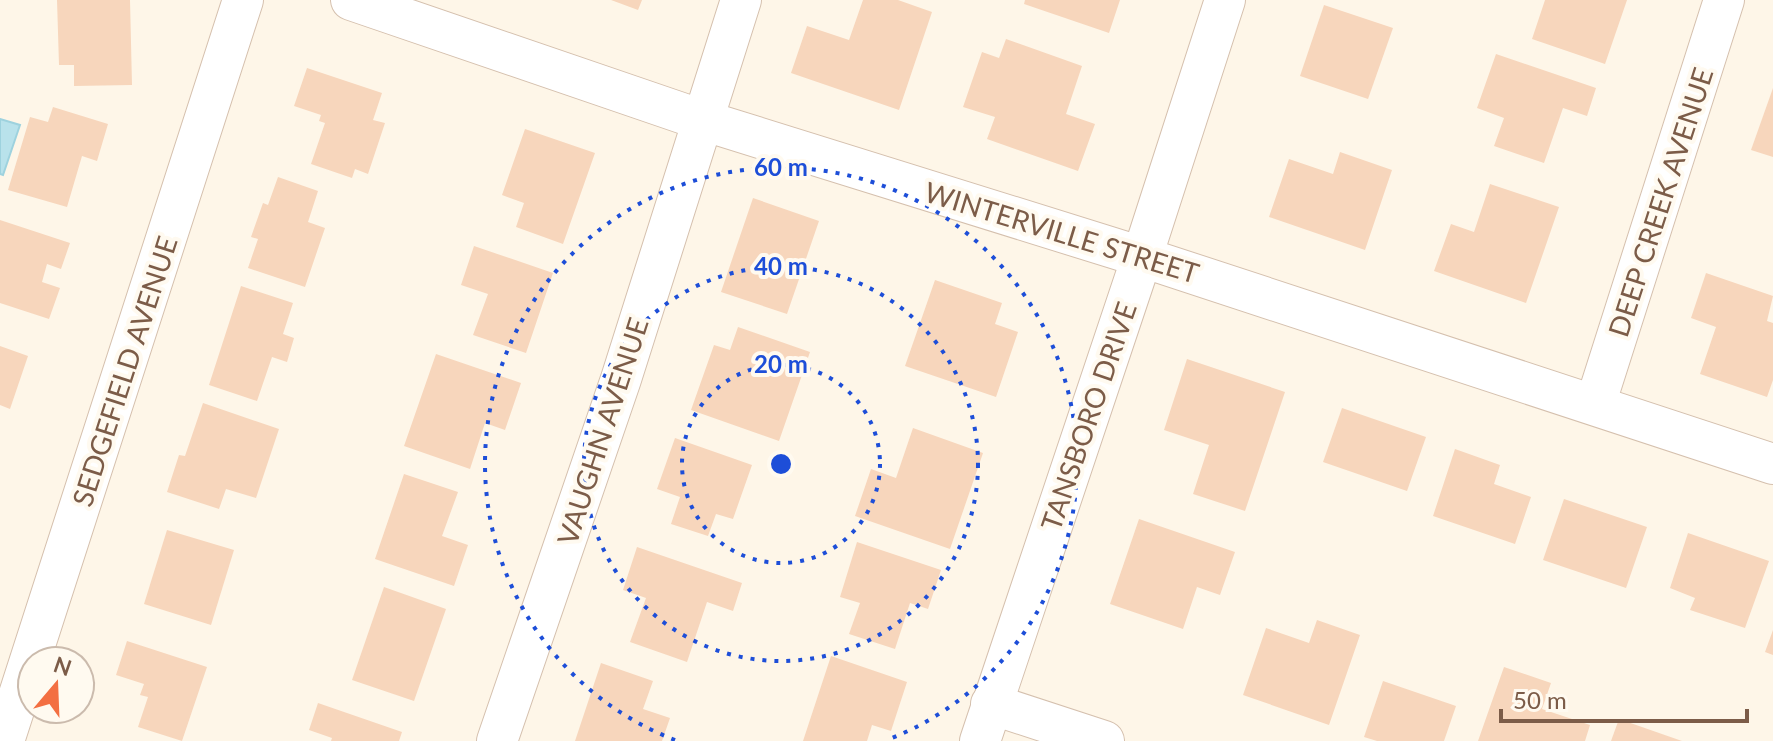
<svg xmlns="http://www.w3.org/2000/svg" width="1773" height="741" font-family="Lato,sans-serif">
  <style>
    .water { fill: #b9e2eb; stroke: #9ed2de; stroke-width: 2 }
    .building { fill: #f7d6bc }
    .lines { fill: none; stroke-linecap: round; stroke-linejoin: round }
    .minor-casing { stroke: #d5c0ae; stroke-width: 42 }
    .minor { stroke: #fff; stroke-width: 40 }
    .ring { fill: none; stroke: #1d4ed8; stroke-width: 4; stroke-dasharray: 4 8 }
    .labels { text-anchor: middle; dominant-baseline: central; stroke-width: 8; stroke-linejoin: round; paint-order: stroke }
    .street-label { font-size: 28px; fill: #7c5c48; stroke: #fffaf0 }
    .centre { fill: #1d4ed8; stroke: #fffaf0; stroke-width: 4 }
    .ring-label { font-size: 24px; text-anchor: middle; font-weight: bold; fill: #1d4ed8; stroke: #fffaf0; stroke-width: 8; stroke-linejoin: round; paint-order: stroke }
  </style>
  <rect width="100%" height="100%" fill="#fef6e8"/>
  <path class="water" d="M0 119 20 125 3 175 0 174Z"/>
  <g class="building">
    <path d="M57 0H130L132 85 74 86V65H59Z"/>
    <path d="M611 0H642L638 10Z"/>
    <path d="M863 0H898L932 12 899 110 791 73 807 26 849 40Z"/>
    <path d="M1025 0H1120L1109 33 1024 4Z"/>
    <path d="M1545 0H1627L1605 64 1532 39Z"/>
    <path d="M1324 5 1393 28 1368 99 1300 76Z"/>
    <path d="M1006 39 1082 66 1066 114 1095 124 1078 171 987 139 995 117 963 107 982 52 999 58Z"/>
    <path d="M1496 54 1596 88 1587 116 1563 108 1544 163 1494 146 1504 118 1477 108Z"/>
    <path d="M307 68 382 93 373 120 385 123 368 174 355 169 352 178 311 164 325 123 319 121 321 115 294 106Z"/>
    <path d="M1773 88V157L1751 150Z"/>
    <path d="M53 107 108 124 97 161 82 156 67 207 8 190 30 117 48 122Z"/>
    <path d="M525 129 595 153 563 244 516 227 524 203 502 195Z"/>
    <path d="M1340 152 1392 170 1365 250 1269 217 1289 159 1333 174Z"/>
    <path d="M278 177 318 191 308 222 325 228 305 287 248 268 258 239 251 237 263 203 268 205Z"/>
    <path d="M1490 184 1559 207 1526 303 1434 271 1451 224 1474 232Z"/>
    <path d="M753 198 819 221 787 314 721 292Z"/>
    <path d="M0 220 70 243 61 269 47 264 42 282 60 288 49 319 0 303Z"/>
    <path d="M474 246 553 273 526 353 473 335 488 294 461 285Z"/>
    <path d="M1706 273 1773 296 1767 321 1773 323V380L1767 397 1700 374 1716 327 1691 318Z"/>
    <path d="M935 280 1002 303 995 324 1018 332 996 397 905 366Z"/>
    <path d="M241 286 293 303 283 334 294 338 287 362 272 357 257 401 209 385Z"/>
    <path d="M738 327 810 352 779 441 691 410 714 345 730 350Z"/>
    <path d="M0 346 28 356 10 409 0 405Z"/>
    <path d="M436 354 521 383 505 430 485 423 470 469 404 446Z"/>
    <path d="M1187 359 1285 392 1245 511 1193 494 1209 445 1164 430Z"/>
    <path d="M203 403 279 429 256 498 226 489 219 509 167 492 179 455 185 456Z"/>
    <path d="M1342 408 1426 437 1407 491 1323 462Z"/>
    <path d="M913 428 983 453 950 549 855 516 871 469 896 478Z"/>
    <path d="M675 438 752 465 733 519 716 514 708 536 671 524 680 497 657 489Z"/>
    <path d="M1455 449 1500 465 1494 484 1531 497 1515 544 1433 516Z"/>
    <path d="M404 474 458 492 442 536 468 545 454 586 375 559Z"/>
    <path d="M1564 499 1647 527 1626 588 1543 560Z"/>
    <path d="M1139 519 1235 552 1220 595 1197 587 1183 629 1110 604Z"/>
    <path d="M167 530 234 550 211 625 144 604Z"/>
    <path d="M1688 533 1769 561 1745 628 1690 610 1695 598 1670 588Z"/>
    <path d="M857 542 941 570 928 609 910 603 895 649 849 634 860 603 840 597Z"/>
    <path d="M637 547 742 583 733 611 707 602 687 662 630 642 646 598 623 590Z"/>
    <path d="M384 587 446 609 414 701 352 680Z"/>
    <path d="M1317 620 1360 635 1329 725 1243 695 1266 628 1309 643Z"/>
    <path d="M1773 630V655L1765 652Z"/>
    <path d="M127 641 207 667 182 741 138 727 148 697 140 695 144 684 116 675Z"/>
    <path d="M831 656 907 682 891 731 872 725 867 741H803Z"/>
    <path d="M601 663 653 681 643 709 670 718 662 741H575Z"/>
    <path d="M1504 667 1551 683 1542 709 1590 725 1585 741H1478Z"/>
    <path d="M1383 681 1456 706 1444 741H1377L1364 737Z"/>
    <path d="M318 703 402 732 399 741H331L332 738 309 730Z"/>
    <path d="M1619 719 1682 741H1611Z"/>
  </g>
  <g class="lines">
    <defs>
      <g id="minor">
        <path d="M351 0 702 120 1142 257 1773 464"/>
        <path d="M1595 405 1724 0"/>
        <path d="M991 704 1104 741"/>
        <path d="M4 741 243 0"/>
        <path d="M497 741 621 379 741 0"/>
        <path d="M980 741 1142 257 1225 0"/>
      </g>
    </defs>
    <use href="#minor" class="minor-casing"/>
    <use href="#minor" class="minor"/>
  </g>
  <g class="ring">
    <circle cx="781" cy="464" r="99"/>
    <circle cx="781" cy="464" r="197"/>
    <path d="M675 740A296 296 0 1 1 887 740"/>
  </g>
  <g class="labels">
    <g class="street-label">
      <text transform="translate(1660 202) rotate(-72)">DEEP CREEK AVENUE</text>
      <text transform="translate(1062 232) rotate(17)">WINTERVILLE STREET</text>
      <text transform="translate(124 371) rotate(-72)">SEDGEFIELD AVENUE</text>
      <text transform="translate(1088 416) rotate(-71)">TANSBORO DRIVE</text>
      <text transform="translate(602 431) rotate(-72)">VAUGHN AVENUE</text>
    </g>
  </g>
  <circle cx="781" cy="464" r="12" class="centre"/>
  <g class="ring-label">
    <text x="781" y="176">60 m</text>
    <text x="781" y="275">40 m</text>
    <text x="781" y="373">20 m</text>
  </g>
  <g transform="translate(56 685) rotate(19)"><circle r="38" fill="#fffaf0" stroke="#cbbbad" stroke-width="2"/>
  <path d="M0-6L14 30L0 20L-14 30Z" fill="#f36f42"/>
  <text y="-12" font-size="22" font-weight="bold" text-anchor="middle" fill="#7c5c48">N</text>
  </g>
  <path d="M1501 709v12h246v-12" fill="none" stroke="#7c5c48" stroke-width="4"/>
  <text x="1513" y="709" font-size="24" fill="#7c5c48" stroke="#fffaf0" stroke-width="6" paint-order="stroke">50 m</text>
</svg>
